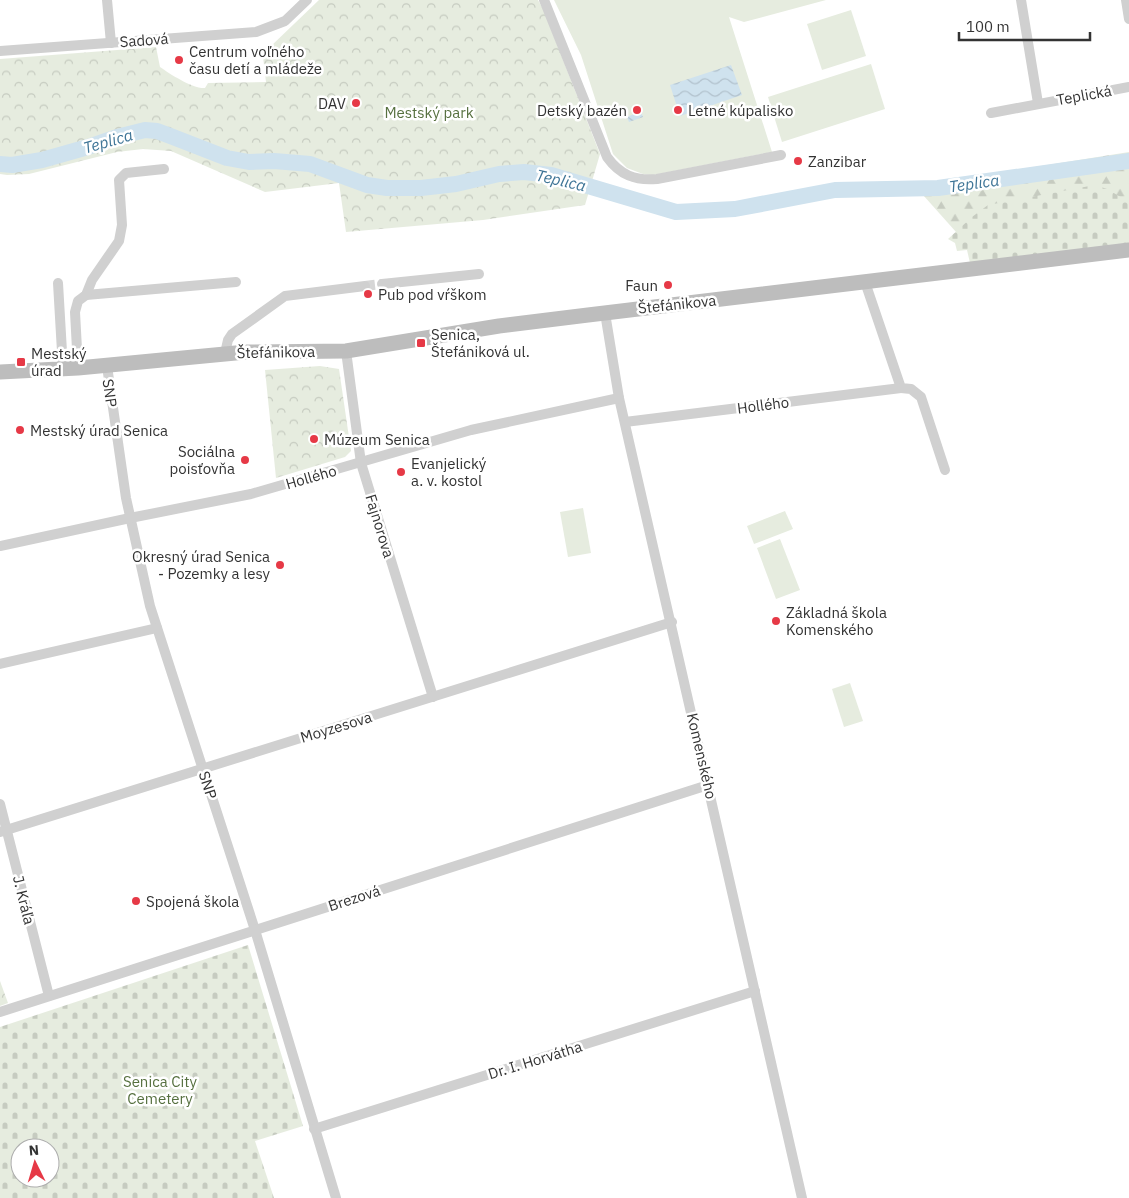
<svg xmlns="http://www.w3.org/2000/svg" width="1129" height="1198" font-family="'IBM Plex Sans',sans-serif">
  <style>
    .grass { fill: #e6ecdf }
    .forest { fill: url(#forest-firs) }
    .cemetery { fill: url(#cemetery-stones); fill-rule: evenodd }
    .park { fill: url(#park-crowns) }
    .water { fill: url(#water-waves) }
    .lines { fill: none; stroke-linecap: round; stroke-linejoin: round }
    .river { stroke: #cfe2ee; stroke-width: 16 }
    .street-tunnel { stroke: #d6d6d6; stroke-width: 10; stroke-dasharray: 10 5; stroke-linecap: butt }
    .street { stroke: #d0d0d0; stroke-width: 10 }
    .secondary { stroke: #bdbdbd; stroke-width: 15 }
    .poi-dot { fill: #e63946; stroke: #fff; stroke-width: 2 }
    .labels { text-anchor: middle; dominant-baseline: central; stroke-width: 5; stroke-linejoin: round; paint-order: stroke }
    .street-label { font-size: 15px; fill: #333; stroke: #fff }
    .poi-label { font-size: 15px; fill: #333; stroke: #fff; text-anchor: start }
    .park-label { font-size: 15px; fill: #56703f; stroke: #fff }
    .water-label { font-size: 16px; font-style: italic; fill: #3f7597; stroke: #fff }
  </style>
  <defs>
    <pattern id="forest-firs" width="22" height="20" patternUnits="userSpaceOnUse" patternTransform="scale(1.25)"><rect width="22" height="20" fill="#e6ecdf"/><path d="M5 1l3.5 6h-7zM16 11l3.5 6h-7z" fill="#c6cbc0"/></pattern>
    <pattern id="cemetery-stones" width="16" height="16" patternUnits="userSpaceOnUse" patternTransform="scale(1.25)"><rect width="16" height="16" fill="#e6ecdf"/><path d="M2 7V4a2 2 0 0 1 4 0v3zM10 15v-3a2 2 0 0 1 4 0v3z" fill="#c6cbc0"/></pattern>
    <pattern id="park-crowns" width="20" height="18" patternUnits="userSpaceOnUse" patternTransform="scale(1.25)"><rect width="20" height="18" fill="#e6ecdf"/><path d="M2 6a3 3 0 1 1 6 0M12 15a3 3 0 1 1 6 0" fill="none" stroke="#c6cbc0"/></pattern>
    <pattern id="water-waves" width="16" height="10" patternUnits="userSpaceOnUse" patternTransform="scale(1.25)"><rect width="16" height="10" fill="#cfe2ee"/><path d="M0 5q4-4 8 0t8 0" fill="none" stroke="#b2c2cd"/></pattern>
  </defs>
  <rect width="100%" height="100%" fill="#fff"/>
  <g class="grass">
    <path d="M554 0H826L744 22 729 17 772 152 653 175 643 174 627 168 613 154 581 55Z"/>
    <path d="M851 10 866 56 822 70 807 24Z"/>
    <path d="M871 64 885 109 782 142 768 97Z"/>
    <path d="M583 508 591 553 568 557 560 512Z"/>
    <path d="M785 511 793 529 754 544 747 526Z"/>
    <path d="M780 539 800 590 776 599 757 548Z"/>
    <path d="M850 683 863 721 844 727 832 689Z"/>
  </g>
  <path class="forest" d="M1129 152V243L981 260 915 186Z"/>
  <g class="cemetery">
    <path d="M1095 185 1107 189 1129 202V243L970 263 967 250 957 251 955 243 948 239 972 217 988 205Z"/>
    <path d="M248 945 303 1126 255 1141 274 1198H0V1027ZM20 1148H50V1178H20Z"/>
  </g>
  <g class="park">
    <path d="M319 0H538L543 9 600 154 585 205 483 220 346 232 339 183 265 192 171 151 143 149 117 152 29 174 7 175 0 174V59L156 47 160 67C170 74 193 89 205 88L208 83 266 82 262 48 270 47Z"/>
    <path d="M320 366 339 369 351 451 345 457 276 478 265 370Z"/>
    <path d="M0 981 8 1003 0 1006Z"/>
  </g>
  <g class="water">
    <path d="M731 65 742 95 680 116 670 85Z"/>
    <path d="M638 105 643 117 629 122 627 117 634 114V107Z"/>
  </g>
  <g class="lines">
    <path class="river" d="M0 164 12 165 42 160 88 147 117 137 145 130 157 131 173 137 227 158 249 162 274 161 310 164 367 185 387 188H421L456 184 499 174 524 172 551 175 676 212 735 209 835 190 938 188 1129 161"/>
    <path class="street-tunnel" d="M365 286 382 284"/>
    <g class="street">
      <path d="M107 0 111 43"/>
      <path d="M544 0 607 157C620 175 635 181 657 179L781 155"/>
      <path d="M1021 0 1038 103"/>
      <path d="M1126 0 1129 19"/>
      <path d="M0 51 256 32 285 21 307 0"/>
      <path d="M991 113 1129 87"/>
      <path d="M865 282 901 388 911 389 921 397 945 470"/>
      <path d="M58 283 63 369"/>
      <path d="M382 284 479 274"/>
      <path d="M86 295 236 282"/>
      <path d="M605 313 619 398 802 1198"/>
      <path d="M346 351 361 463 433 697"/>
      <path d="M225 353 228 340 232 334 285 296 365 286"/>
      <path d="M107 366 126 498 150 606 255 930 336 1198"/>
      <path d="M78 368 75 312 78 301 86 295 92 280 119 241 122 225 119 180 126 173 164 169"/>
      <path d="M625 422 901 388"/>
      <path d="M0 546 130 518 251 494 471 430 619 398"/>
      <path d="M0 664 157 628"/>
      <path d="M0 804 49 996"/>
      <path d="M0 832 672 622"/>
      <path d="M0 1012 708 785"/>
      <path d="M314 1129 755 991"/>
    </g>
    <path class="secondary" d="M0 372 78 368 246 352 346 351 499 326 588 315 1129 250"/>
  </g>
  <g class="poi-dot">
    <circle cx="179" cy="60" r="5"/>
    <circle cx="356" cy="103" r="5"/>
    <circle cx="637" cy="110" r="5"/>
    <circle cx="678" cy="110" r="5"/>
    <circle cx="798" cy="161" r="5"/>
    <circle cx="668" cy="285" r="5"/>
    <circle cx="368" cy="294" r="5"/>
    <rect x="416" y="338" width="10" height="10" rx="2.5"/>
    <rect x="16" y="357" width="10" height="10" rx="2.5"/>
    <circle cx="20" cy="430" r="5"/>
    <circle cx="314" cy="439" r="5"/>
    <circle cx="245" cy="460" r="5"/>
    <circle cx="401" cy="472" r="5"/>
    <circle cx="280" cy="565" r="5"/>
    <circle cx="776" cy="621" r="5"/>
    <circle cx="136" cy="901" r="5"/>
  </g>
  <g class="labels">
    <g class="street-label">
      <text transform="translate(144 40) rotate(-4)">Sadová</text>
      <text transform="translate(1084 95) rotate(-10)">Teplická</text>
      <text transform="translate(677 304) rotate(-6)">Štefánikova</text>
      <text transform="translate(276 352) rotate(-1)">Štefánikova</text>
      <text transform="translate(110 393) rotate(82)">SNP</text>
      <text transform="translate(763 405) rotate(-7)">Hollého</text>
      <text transform="translate(311 477) rotate(-16)">Hollého</text>
      <text transform="translate(380 526) rotate(73)">Fajnorova</text>
      <text transform="translate(336 727) rotate(-17)">Moyzesova</text>
      <text transform="translate(702 756) rotate(77)">Komenského</text>
      <text transform="translate(208 785) rotate(72)">SNP</text>
      <text transform="translate(354 898) rotate(-18)">Brezová</text>
      <text transform="translate(24 900) rotate(76)">J. Kráľa</text>
      <text transform="translate(535 1060) rotate(-17)">Dr. I. Horvátha</text>
    </g>
    <g class="poi-label">
      <text x="189" y="51">Centrum voľného<tspan x="189" dy="17">času detí a mládeže</tspan></text>
      <text x="346" y="103" text-anchor="end">DAV</text>
      <text x="627" y="110" text-anchor="end">Detský bazén</text>
      <text x="688" y="110">Letné kúpalisko</text>
      <text x="808" y="161">Zanzibar</text>
      <text x="658" y="285" text-anchor="end">Faun</text>
      <text x="378" y="294">Pub pod vŕškom</text>
      <text x="431" y="334">Senica,<tspan x="431" dy="17">Štefániková ul.</tspan></text>
      <text x="31" y="353">Mestský<tspan x="31" dy="17">úrad</tspan></text>
      <text x="30" y="430">Mestský úrad Senica</text>
      <text x="324" y="439">Múzeum Senica</text>
      <text x="235" y="451" text-anchor="end">Sociálna<tspan x="235" dy="17">poisťovňa</tspan></text>
      <text x="411" y="463">Evanjelický<tspan x="411" dy="17">a. v. kostol</tspan></text>
      <text x="270" y="556" text-anchor="end">Okresný úrad Senica<tspan x="270" dy="17">- Pozemky a lesy</tspan></text>
      <text x="786" y="612">Základná škola<tspan x="786" dy="17">Komenského</tspan></text>
      <text x="146" y="901">Spojená škola</text>
    </g>
    <g class="park-label">
      <text x="429" y="112">Mestský park</text>
      <text x="160" y="1081">Senica City<tspan x="160" dy="17">Cemetery</tspan></text>
    </g>
    <g class="water-label">
      <text transform="translate(108 141) rotate(-16)">Teplica</text>
      <text transform="translate(561 180) rotate(13)">Teplica</text>
      <text transform="translate(974 183) rotate(-8)">Teplica</text>
    </g>
  </g>
  <g transform="translate(35 1163) rotate(355)"><circle r="24" fill="#ffffff" stroke="#adadad"/>
  <path d="M0-4L9 19L0 12L-9 19Z" fill="#e63946"/>
  <text y="-8" font-size="14" font-weight="bold" text-anchor="middle" fill="#333333">N</text>
  </g>
  <path d="M959 32v8h131v-8" fill="none" stroke="#333333" stroke-width="2.5"/>
  <text x="966" y="32" font-size="15" fill="#333333" stroke="#ffffff" stroke-width="4" paint-order="stroke">100 m</text>
</svg>
